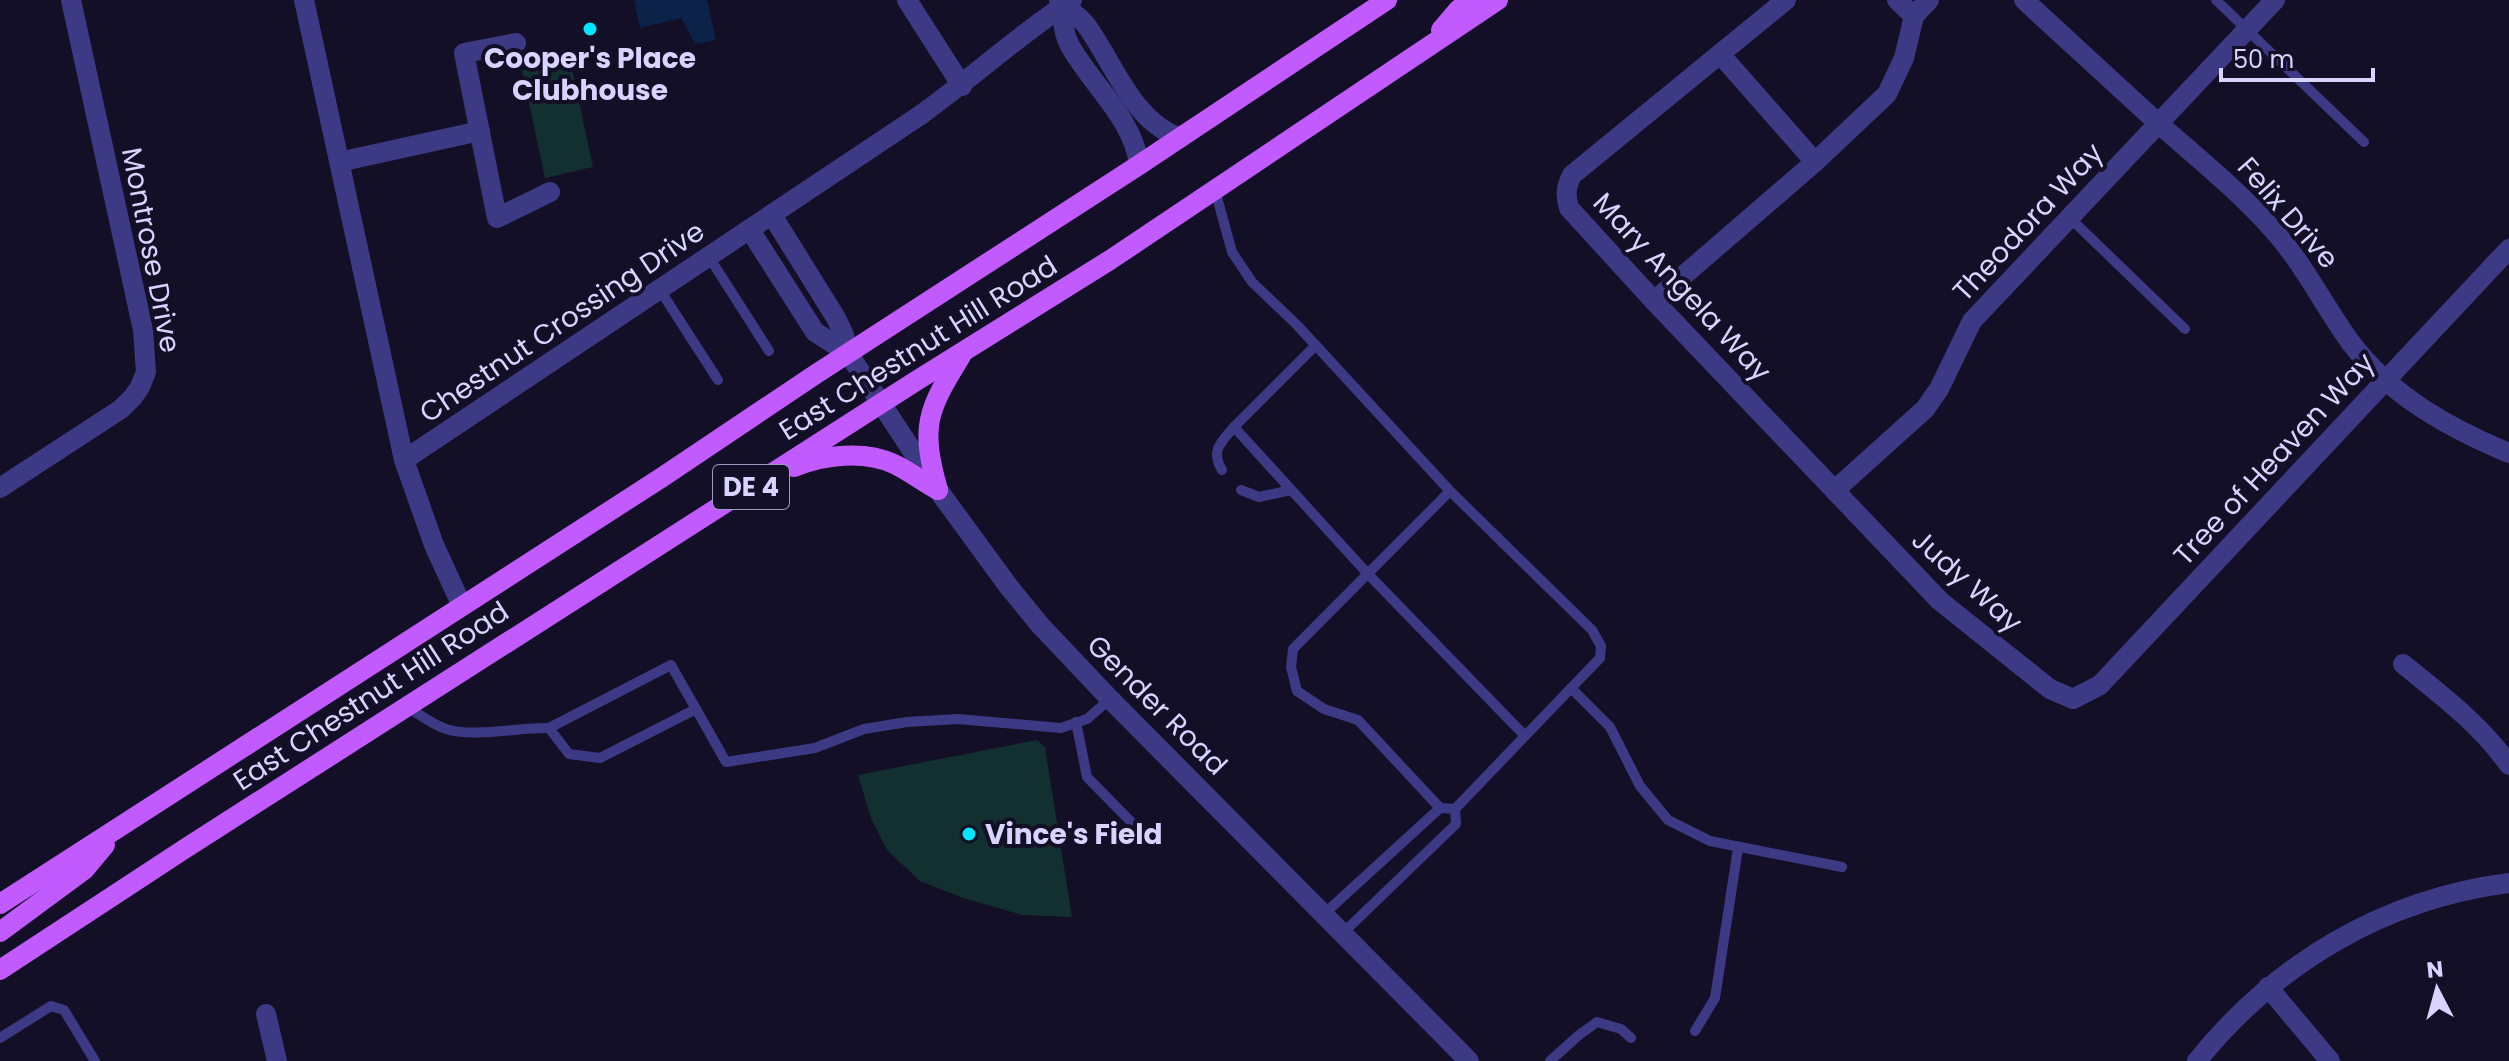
<svg xmlns="http://www.w3.org/2000/svg" width="2509" height="1061" font-family="Poppins,sans-serif">
  <style>
    .green { fill: #12302f }
    .water { fill: #0c2248 }
    .lines { fill: none; stroke-linecap: round; stroke-linejoin: round }
    .lane { stroke: #3d3a85; stroke-width: 10 }
    .street { stroke: #3d3a85; stroke-width: 20 }
    .primary { stroke: #c25bff; stroke-width: 20 }
    .poi-dot { fill: #00e5ff; stroke: #130f26; stroke-width: 3 }
    .labels { text-anchor: middle; dominant-baseline: central; stroke-width: 8; stroke-linejoin: round; paint-order: stroke }
    .shield { fill: #130f26; stroke: #9e99be; stroke-width: 2 }
    .shield-label { font-size: 26px; font-weight: bold; fill: #d9d4ff }
    .poi-label { font-size: 28px; font-weight: bold; fill: #d9d4ff; stroke: #130f26 }
    .street-label { font-size: 28px; fill: #d9d4ff; stroke: #130f26 }
  </style>
  <rect width="100%" height="100%" fill="#130f26"/>
  <g class="green">
    <path d="M570 60 593 167 545 178 522 70Z"/>
    <path d="M1037 740 1045 747 1072 917 1022 915 963 898 920 881 887 850 871 818 858 775Z"/>
  </g>
  <path class="water" d="M634 0H707L716 40 695 44 681 18 640 28Z"/>
  <g class="lines">
    <g class="lane">
      <path d="M2216 0 2364 142"/>
      <path d="M1215 190 1232 252 1252 282 1297 325 1450 491 1592 630 1601 646 1600 658 1455 809"/>
      <path d="M2070 218 2185 329"/>
      <path d="M709 257 769 351"/>
      <path d="M660 290 718 380"/>
      <path d="M1316 345 1234 427 1367 573 1525 736"/>
      <path d="M1222 470C1210 451 1221 442 1234 427"/>
      <path d="M1241 490 1259 497 1291 490"/>
      <path d="M1571 688 1610 727 1640 786 1668 820 1710 841 1842 867"/>
      <path d="M407 707C419 714 433 725 446 729 474 738 518 727 549 728L569 754 600 758 696 709 726 762 815 748 864 729 907 722 958 719 1061 728 1087 719 1110 699"/>
      <path d="M1076 722 1087 777 1145 836"/>
      <path d="M549 728 671 665 696 709"/>
      <path d="M1440 808 1358 720 1324 709 1297 691 1291 667 1293 649 1450 491"/>
      <path d="M1324 914 1440 808 1455 809 1456 824 1343 933"/>
      <path d="M1695 1031 1715 998 1738 848"/>
      <path d="M0 1038 51 1006 64 1010 95 1061"/>
      <path d="M1550 1061 1579 1035 1597 1022 1621 1029 1631 1038"/>
    </g>
    <g class="street">
      <path d="M304 0 404 460 434 545 462 606"/>
      <path d="M907 0 962 86"/>
      <path d="M1059 0C1066 10 1078 14 1086 25 1114 63 1132 121 1180 138"/>
      <path d="M1786 0 1572 175C1566 187 1565 195 1569 208L1654 301 1940 601 2050 689 2073 699 2100 685 2509 249"/>
      <path d="M1897 0 1914 16"/>
      <path d="M2024 0C2069 41 2114 83 2159 124 2199 159 2240 192 2275 232 2305 266 2324 306 2351 343 2391 396 2449 428 2509 453"/>
      <path d="M1063 6C1063 19 1063 32 1069 44 1090 83 1134 119 1139 165"/>
      <path d="M1914 16 1929 0"/>
      <path d="M516 43 464 53 497 218 550 192"/>
      <path d="M1720 54 1815 162"/>
      <path d="M339 162 480 131"/>
      <path d="M772 215 836 318 844 335 848 353 938 490 1009 587 1040 625 1110 699 1469 1061"/>
      <path d="M750 230 815 332 848 353"/>
      <path d="M1654 301 1815 162 1887 94 1904 58 1914 16"/>
      <path d="M404 460 919 116C971 79 1018 35 1072 0"/>
      <path d="M0 488 121 409 133 397 140 387 146 372 143 330 71 0"/>
      <path d="M1835 490 1925 409 1939 389 1972 321 2275 0"/>
      <path d="M2403 664C2441 695 2480 724 2509 765"/>
      <path d="M2268 987 2330 1061"/>
      <path d="M266 1014 277 1061"/>
      <path d="M2197 1061C2276 963 2384 899 2509 883"/>
    </g>
    <g class="primary">
      <path d="M1441 30 1458 10 1470 0"/>
      <path d="M794 467C823 455 864 450 894 464 909 471 923 482 938 490"/>
      <path d="M938 490C920 426 927 411 961 356"/>
      <path d="M0 904 661 478 816 374 1139 165 1387 0"/>
      <path d="M0 932 84 870 105 845"/>
      <path d="M0 970 186 848 916 381 1110 260 1498 0"/>
    </g>
  </g>
  <g class="poi-dot">
    <circle cx="590" cy="29" r="8"/>
    <circle cx="969" cy="834" r="8"/>
  </g>
  <g class="labels">
    <rect class="shield" x="713" y="465" width="76" height="44" rx="6"/>
    <g class="shield-label">
      <text x="751" y="487">DE 4</text>
    </g>
    <g class="poi-label">
      <text x="590" y="58">Cooper's Place<tspan x="590" dy="32">Clubhouse</tspan></text>
      <text x="985" y="834" text-anchor="start">Vince's Field</text>
    </g>
    <g class="street-label">
      <text transform="translate(2288 213) rotate(49)">Felix Drive</text>
      <text transform="translate(2028 222) rotate(-47)">Theodora Way</text>
      <text transform="translate(151 250) rotate(79)">Montrose Drive</text>
      <text transform="translate(1682 287) rotate(47)">Mary Angela Way</text>
      <text transform="translate(562 322) rotate(-34)">Chestnut Crossing Drive</text>
      <text transform="translate(918 348) rotate(-32)">East Chestnut Hill Road</text>
      <text transform="translate(2274 459) rotate(-47)">Tree of Heaven Way</text>
      <text transform="translate(1967 581) rotate(42)">Judy Way</text>
      <text transform="translate(371 696) rotate(-33)">East Chestnut Hill Road</text>
      <text transform="translate(1157 705) rotate(45)">Gender Road</text>
    </g>
  </g>
  <g transform="translate(2437 989) rotate(354)" stroke="#130f26" stroke-width="6" paint-order="stroke">
  <path d="M0-6L14 30L0 20L-14 30Z" fill="#d9d4ff"/>
  <text y="-12" font-size="22" font-weight="bold" text-anchor="middle" fill="#d9d4ff">N</text>
  </g>
  <path d="M2221 68v12h152v-12" fill="none" stroke="#d9d4ff" stroke-width="4"/>
  <text x="2233" y="68" font-size="24" fill="#d9d4ff" stroke="#130f26" stroke-width="6" paint-order="stroke">50 m</text>
</svg>
